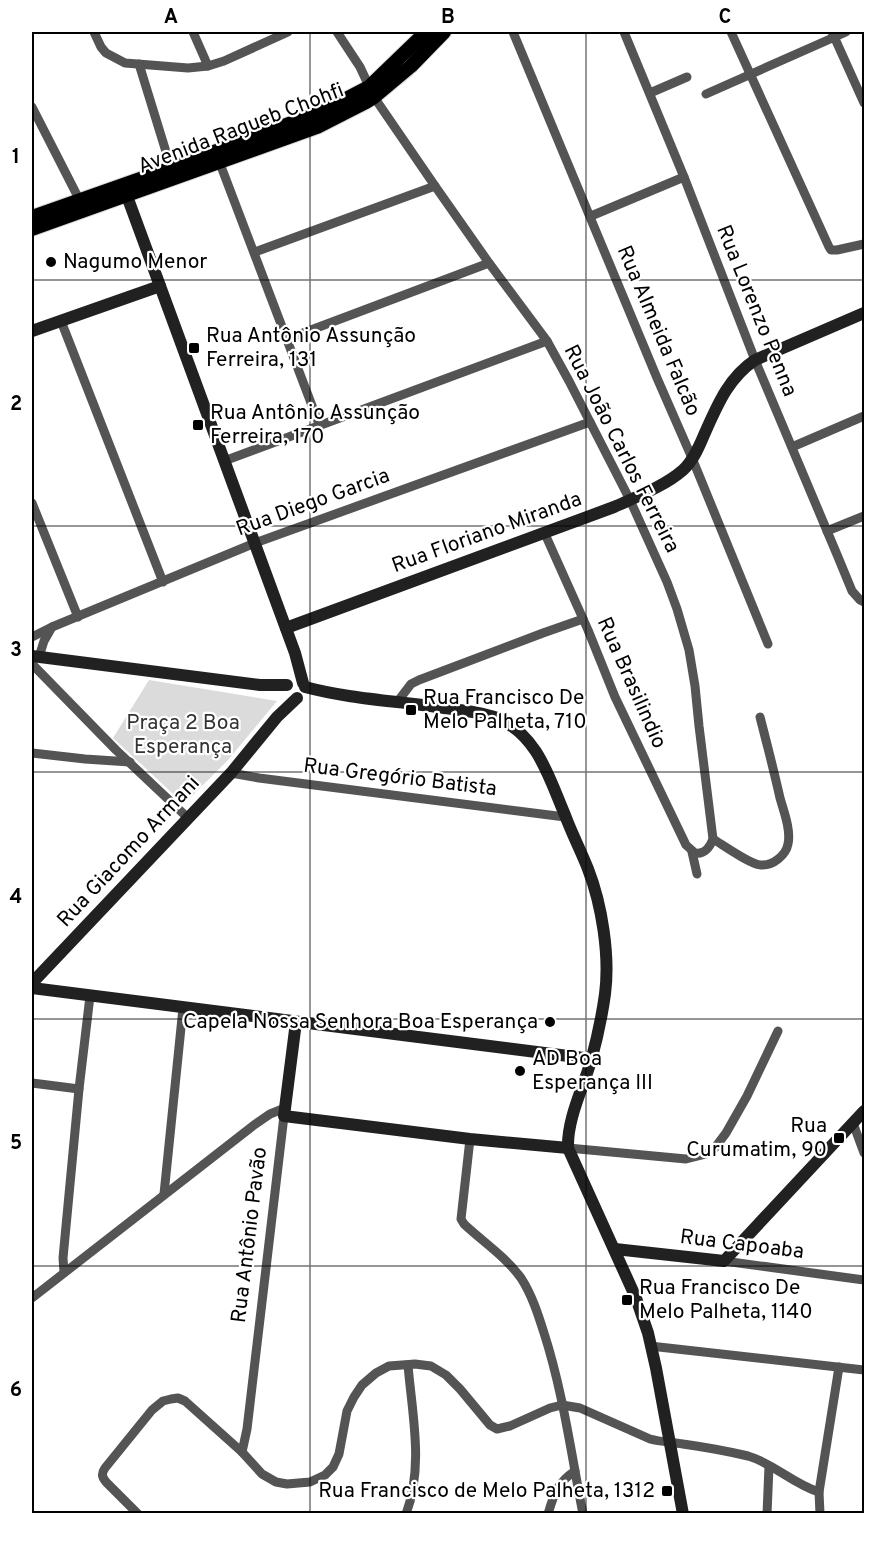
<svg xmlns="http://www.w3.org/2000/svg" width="896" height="1545" font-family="Overpass,sans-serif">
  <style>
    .green { fill: #dbdbdb }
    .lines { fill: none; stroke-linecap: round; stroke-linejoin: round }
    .primary-casing { stroke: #dbdbdb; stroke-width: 16 }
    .street { stroke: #545454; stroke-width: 9 }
    .secondary { stroke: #212121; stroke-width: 12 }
    .primary { stroke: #000; stroke-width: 14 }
    .grid { fill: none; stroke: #000; stroke-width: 1.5; stroke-opacity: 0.55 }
    .poi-dot { fill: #000; stroke: #fff; stroke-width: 2 }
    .labels { text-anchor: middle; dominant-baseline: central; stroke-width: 4.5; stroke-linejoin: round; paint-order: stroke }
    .street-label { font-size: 21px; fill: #000; stroke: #fff }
    .poi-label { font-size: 21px; fill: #000; stroke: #fff; text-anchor: start }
    .park-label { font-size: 21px; fill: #323232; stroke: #fff }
    .neatline { fill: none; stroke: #000; stroke-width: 2 }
    .grid-label { font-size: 20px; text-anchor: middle; font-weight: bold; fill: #000 }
  </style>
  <rect width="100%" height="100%" fill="#fff"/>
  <path class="green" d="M149 680 277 701 228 760 184 804 113 738Z"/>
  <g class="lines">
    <defs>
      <g id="primary">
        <path d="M32 217 171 168 321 112 369 87 426 32"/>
        <path d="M32 229 317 127 366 102 374 97 411 66 444 32"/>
      </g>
    </defs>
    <use href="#primary" class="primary-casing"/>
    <g class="street">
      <path d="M94 32 101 47 106 53 125 63 188 68 208 66 224 61 288 32"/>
      <path d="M193 32 208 66"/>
      <path d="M337 32 360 67 374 97 435 186 489 263 547 341 569 381 630 500 667 582 677 609 689 650 695 686 699 726 713 839C710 847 704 855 695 853L686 845 615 697 588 630 545 534"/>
      <path d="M513 32 657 378 692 458 768 644"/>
      <path d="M624 32 684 177 755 360 838 557 852 591 860 600 864 602"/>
      <path d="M731 32 829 247 831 250H837L864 244"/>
      <path d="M832 32 864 103"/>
      <path d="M139 64 171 168"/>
      <path d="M650 93 687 77"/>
      <path d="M706 94 846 32"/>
      <path d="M32 107 79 199"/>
      <path d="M219 161 319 424"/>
      <path d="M591 216 684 177"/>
      <path d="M255 252 435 186"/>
      <path d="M61 321 163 582"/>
      <path d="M287 339 489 263"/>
      <path d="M792 447 864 416"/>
      <path d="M224 461 547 341"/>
      <path d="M32 503 78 617"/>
      <path d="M827 531 864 516"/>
      <path d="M32 637 52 627 255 543 590 422"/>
      <path d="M39 657 44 641 52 627"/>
      <path d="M32 664 116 750 188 818"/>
      <path d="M398 701 411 684 419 680 543 633 583 619"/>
      <path d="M32 753 85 759 130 762"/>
      <path d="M231 773 259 778 565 817"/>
      <path d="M713 839C723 845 751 865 761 865 773 866 786 855 788 844 791 830 784 812 780 798 774 771 767 744 760 717"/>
      <path d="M692 852 697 874"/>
      <path d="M32 1083 79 1089"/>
      <path d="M853 1123 864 1153"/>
      <path d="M470 1139 461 1219 464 1224C483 1242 505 1256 521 1278 532 1295 538 1314 544 1333 563 1392 571 1453 583 1514"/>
      <path d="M568 1148 686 1159 706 1154 714 1149 726 1133 747 1096 778 1031"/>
      <path d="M164 1194 183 1008"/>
      <path d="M724 1261 864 1280"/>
      <path d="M64 1272 63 1258 79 1089 90 996"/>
      <path d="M32 1298 254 1125 270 1114 285 1108"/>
      <path d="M650 1346 864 1370"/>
      <path d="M242 1452 247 1429 284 1116"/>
      <path d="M138 1514 106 1482C102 1477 101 1474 105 1468L152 1410 163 1401 171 1399 178 1398 185 1401 242 1452 262 1474 276 1482 287 1484 310 1482 325 1475 333 1467 339 1454 347 1411 354 1397 362 1385 376 1373 389 1366 415 1364 431 1366 446 1375 460 1389 490 1425 497 1429 510 1426 550 1408 562 1405 580 1408 650 1439C661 1442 672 1442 683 1444 704 1447 727 1451 748 1456 773 1463 793 1484 819 1492"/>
      <path d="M406 1514C424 1466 412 1414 408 1365"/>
      <path d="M548 1514C554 1494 557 1483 575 1471"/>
      <path d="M767 1514 769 1466"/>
      <path d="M820 1514 819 1492 839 1367"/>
    </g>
    <g class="secondary">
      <path d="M124 188 295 653 303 683"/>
      <path d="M32 331 160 286"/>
      <path d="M286 628 614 507C636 497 665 486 683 470 693 461 699 447 704 435 717 406 728 378 755 360L864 313"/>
      <path d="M32 656 260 685H287"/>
      <path d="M305 687C350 699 398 701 444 708 461 710 480 712 497 718 538 735 549 778 565 815 572 834 581 851 588 869 602 905 610 956 605 994 602 1016 597 1039 591 1061 583 1088 567 1119 568 1148L636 1298 648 1333 656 1368 683 1514"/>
      <path d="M32 983 231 773 277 717 297 698"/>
      <path d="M32 988 592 1059"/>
      <path d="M296 1022 284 1116 470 1139 568 1148"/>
      <path d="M615 1249 724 1261 864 1111"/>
    </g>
    <use href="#primary" class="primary"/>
  </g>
  <path class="grid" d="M310 32V1514M586 32V1514M32 280H864M32 526H864M32 772H864M32 1019H864M32 1266H864"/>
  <g class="poi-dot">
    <circle cx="51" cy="262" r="6"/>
    <rect x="188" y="342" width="12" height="12" rx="3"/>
    <rect x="192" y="419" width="12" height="12" rx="3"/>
    <rect x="405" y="704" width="12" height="12" rx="3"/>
    <circle cx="550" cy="1022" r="6"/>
    <circle cx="520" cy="1071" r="6"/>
    <rect x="833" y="1132" width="12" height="12" rx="3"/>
    <rect x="621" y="1294" width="12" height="12" rx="3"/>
    <rect x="661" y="1485" width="12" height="12" rx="3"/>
  </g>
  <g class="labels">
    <g class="street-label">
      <text transform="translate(241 129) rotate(-21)">Avenida Ragueb Chohfi</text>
      <text transform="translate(756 311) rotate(68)">Rua Lorenzo Penna</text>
      <text transform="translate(658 331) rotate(67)">Rua Almeida Falcão</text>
      <text transform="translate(621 449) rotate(63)">Rua João Carlos Ferreira</text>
      <text transform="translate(313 503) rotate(-20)">Rua Diego Garcia</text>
      <text transform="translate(487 533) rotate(-20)">Rua Floriano Miranda</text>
      <text transform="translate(631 683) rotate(66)">Rua Brasilindio</text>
      <text transform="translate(400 778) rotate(7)">Rua Gregório Batista</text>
      <text transform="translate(129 852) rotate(-47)">Rua Giacomo Armani</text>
      <text transform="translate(250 1235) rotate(-83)">Rua Antônio Pavão</text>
      <text transform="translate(742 1245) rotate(7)">Rua Capoaba</text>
    </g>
    <g class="poi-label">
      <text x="63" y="262">Nagumo Menor</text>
      <text x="206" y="336">Rua Antônio Assunção<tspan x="206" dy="24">Ferreira, 131</tspan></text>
      <text x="210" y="413">Rua Antônio Assunção<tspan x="210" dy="24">Ferreira, 170</tspan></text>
      <text x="423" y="698">Rua Francisco De<tspan x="423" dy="24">Melo Palheta, 710</tspan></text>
      <text x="538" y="1022" text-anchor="end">Capela Nossa Senhora Boa Esperança</text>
      <text x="532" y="1059">AD Boa<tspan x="532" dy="24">Esperança III</tspan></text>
      <text x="827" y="1126" text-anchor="end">Rua<tspan x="827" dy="24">Curumatim, 90</tspan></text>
      <text x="639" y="1288">Rua Francisco De<tspan x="639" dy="24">Melo Palheta, 1140</tspan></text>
      <text x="655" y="1491" text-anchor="end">Rua Francisco de Melo Palheta, 1312</text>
    </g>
    <g class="park-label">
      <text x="183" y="723">Praça 2 Boa<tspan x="183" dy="24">Esperança</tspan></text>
    </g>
  </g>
  <rect width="896" height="1545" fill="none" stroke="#ffffff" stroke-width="66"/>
  <rect x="33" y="33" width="830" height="1479" class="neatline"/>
  <g class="grid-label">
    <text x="171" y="23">A</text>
    <text x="448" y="23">B</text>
    <text x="725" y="23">C</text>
    <text x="16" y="163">1</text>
    <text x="16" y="410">2</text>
    <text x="16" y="656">3</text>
    <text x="16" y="903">4</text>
    <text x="16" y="1149">5</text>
    <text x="16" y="1396">6</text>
  </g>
</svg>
